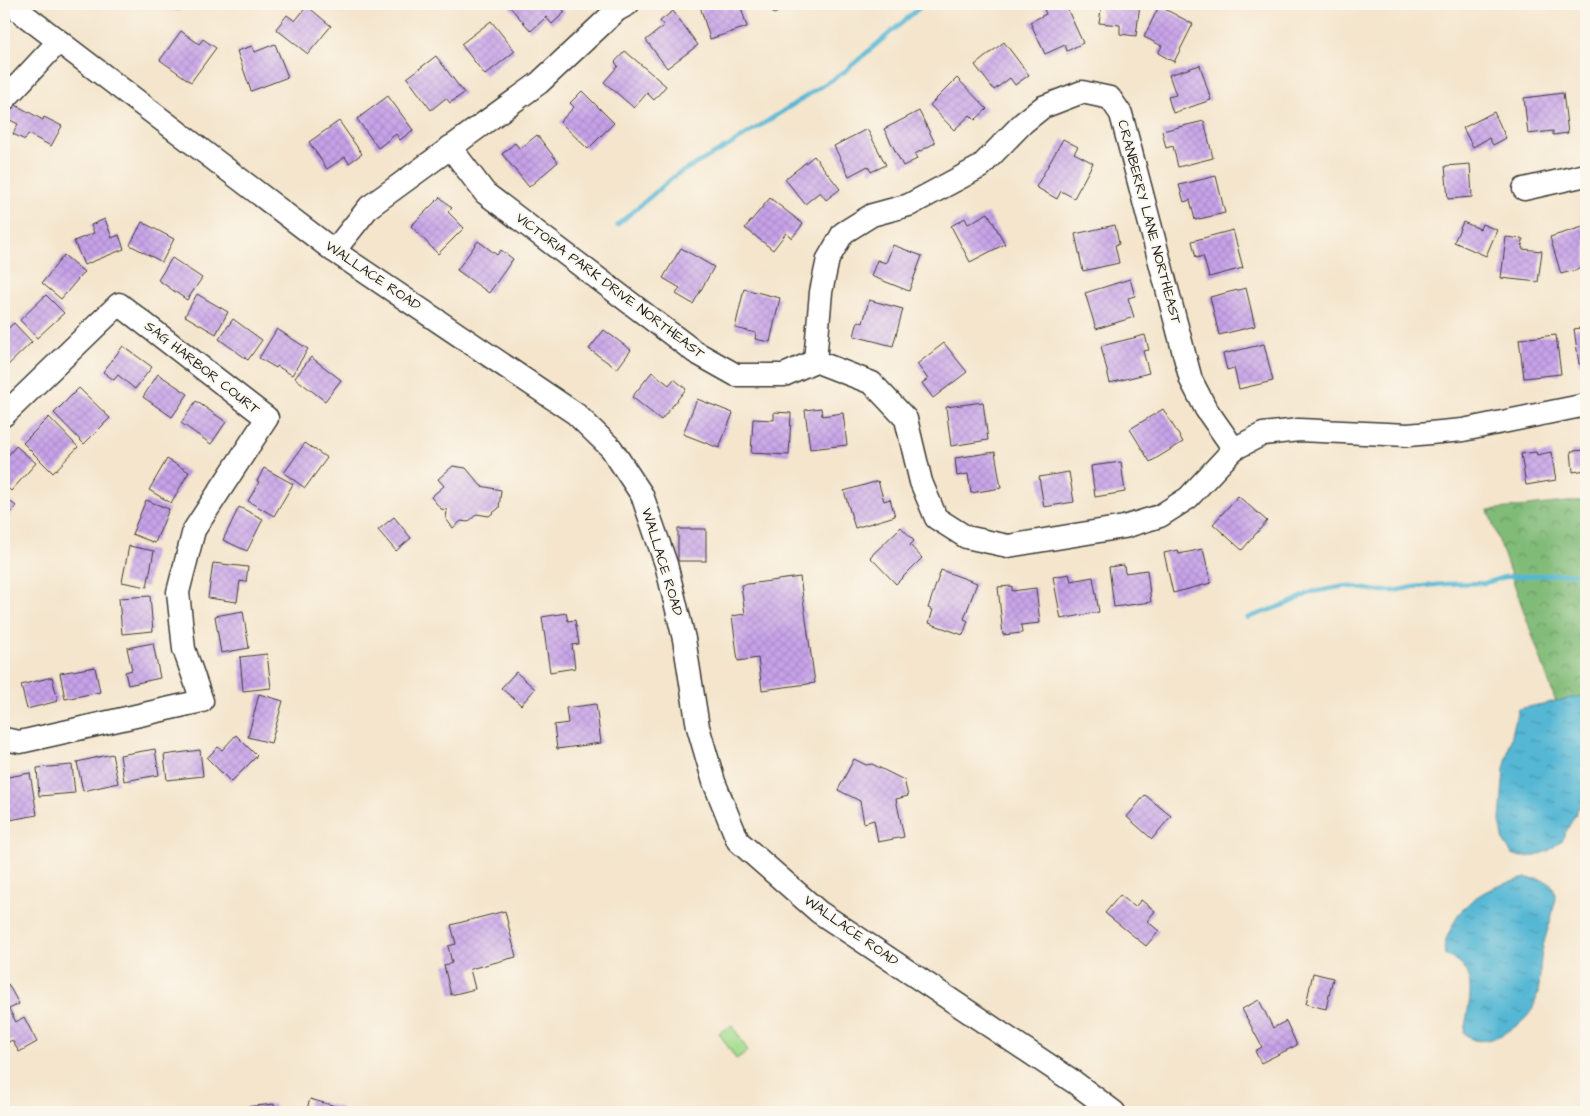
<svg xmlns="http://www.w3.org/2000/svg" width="1590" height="1116" font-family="'Architects Daughter',sans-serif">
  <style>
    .forest { fill: url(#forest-crowns); stroke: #4e6c4a }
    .pitch { fill: #a2db8d; stroke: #5f7c54 }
    .water { fill: url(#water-ripples); stroke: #386a78 }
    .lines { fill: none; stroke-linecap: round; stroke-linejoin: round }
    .stream { stroke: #55b7d4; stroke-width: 4.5 }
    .building { fill: url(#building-cross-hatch) }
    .minor-casing { stroke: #3c3a36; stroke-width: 25 }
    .minor { stroke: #fff; stroke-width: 22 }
    .labels { text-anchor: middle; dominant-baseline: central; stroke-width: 4; stroke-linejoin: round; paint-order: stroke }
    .street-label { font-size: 14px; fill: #1c1c1c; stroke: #fbf7ec }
  </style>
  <defs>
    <pattern id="forest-crowns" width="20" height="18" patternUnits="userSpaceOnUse" patternTransform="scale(1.25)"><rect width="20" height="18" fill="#81bb78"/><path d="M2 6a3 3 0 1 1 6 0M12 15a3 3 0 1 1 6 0" fill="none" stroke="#699762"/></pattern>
    <pattern id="water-ripples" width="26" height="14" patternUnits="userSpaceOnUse" patternTransform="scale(1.25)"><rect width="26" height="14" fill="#55b7d4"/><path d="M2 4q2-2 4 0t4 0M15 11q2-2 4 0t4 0" fill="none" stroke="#4694ab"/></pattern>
    <pattern id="building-cross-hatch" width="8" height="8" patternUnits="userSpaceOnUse" patternTransform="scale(1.25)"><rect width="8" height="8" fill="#c7a2e9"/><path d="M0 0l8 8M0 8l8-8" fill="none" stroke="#aa8bc7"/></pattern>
  </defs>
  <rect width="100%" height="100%" fill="#fbf7ec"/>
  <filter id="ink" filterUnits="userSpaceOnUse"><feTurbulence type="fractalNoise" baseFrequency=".02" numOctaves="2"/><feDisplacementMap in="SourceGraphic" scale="10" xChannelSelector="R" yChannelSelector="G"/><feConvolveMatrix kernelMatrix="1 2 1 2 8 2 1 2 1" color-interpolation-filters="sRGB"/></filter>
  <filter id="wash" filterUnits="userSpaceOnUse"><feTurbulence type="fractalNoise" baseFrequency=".0096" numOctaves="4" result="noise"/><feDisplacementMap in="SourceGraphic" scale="20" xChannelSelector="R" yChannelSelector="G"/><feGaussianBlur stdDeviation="1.12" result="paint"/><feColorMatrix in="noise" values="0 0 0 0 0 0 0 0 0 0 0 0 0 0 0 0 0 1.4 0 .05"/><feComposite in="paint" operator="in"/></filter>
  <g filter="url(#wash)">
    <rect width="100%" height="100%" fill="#f4e5cc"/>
    <path class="forest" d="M1586 500V787L1488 510Z"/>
    <path class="pitch" d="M732 1025 748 1051 736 1059 719 1033Z"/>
    <g class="water">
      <path d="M1586 695V794L1561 841 1550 850 1536 856 1521 857 1512 854 1504 842 1500 821 1504 769 1518 709Z"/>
      <path d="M1526 878C1534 879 1545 878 1551 885 1553 887 1555 893 1555 895 1555 914 1545 933 1542 952 1538 974 1543 994 1529 1014 1518 1029 1476 1054 1464 1032 1467 1012 1477 983 1462 966 1458 961 1450 958 1445 955 1443 944 1446 939 1451 929 1465 896 1492 886 1526 878Z"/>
    </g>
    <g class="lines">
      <g class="stream">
        <path d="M617 225 676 175 730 145 844 72 924 4"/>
        <path d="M1247 618 1287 604 1312 592 1346 586 1379 591H1394L1413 587 1446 584 1485 583 1505 577 1586 573"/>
      </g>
    </g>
    <g id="blocks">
      <g class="building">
        <path d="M142 4H180V10L142 7Z"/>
        <path d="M514 4H557L565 12 552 24 546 17 531 31 510 7Z"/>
        <path d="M707 4H740L747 27 710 39 700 6Z"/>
        <path d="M768 4H795L774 14Z"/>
        <path d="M1051 4H1065L1083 43 1067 51 1065 45 1045 54 1030 22 1046 14 1043 7Z"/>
        <path d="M1102 4H1140L1136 36 1120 34V25L1099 23Z"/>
        <path d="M307 6 331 26 308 54 276 29 287 15 295 21Z"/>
        <path d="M1159 6 1193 24 1174 62 1158 53 1162 46 1144 37Z"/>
        <path d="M673 11 698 45 667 68 646 40 664 26 660 21Z"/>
        <path d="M491 21 515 51 485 75 461 44Z"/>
        <path d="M181 31 199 44 203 39 216 48 191 82 160 60Z"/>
        <path d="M1004 42 1029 75 1015 85 1010 78 994 90 975 65Z"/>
        <path d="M275 44 288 77 251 91 237 51 252 46 255 52Z"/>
        <path d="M625 51 666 86 654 100 647 93 634 108 604 82 618 66 615 62Z"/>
        <path d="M436 56 464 93 450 103 446 98 431 110 407 78Z"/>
        <path d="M1200 65 1211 100 1173 113 1168 97 1176 95 1169 75Z"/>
        <path d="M957 78 987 109 975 120 970 115 954 130 930 105Z"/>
        <path d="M582 91 614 123 588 149 560 122 574 107 570 103Z"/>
        <path d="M1563 93 1568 133 1553 135V131L1528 134 1524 98Z"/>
        <path d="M388 96 413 130 400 140 396 134 378 148 357 119Z"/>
        <path d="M14 104 43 120 44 117 62 126 51 146 28 134 25 140 13 134 18 124 6 118Z"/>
        <path d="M919 111 935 143 915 154 917 159 903 166 884 129Z"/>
        <path d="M1494 112 1506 138 1493 145 1489 138 1473 147 1463 128Z"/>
        <path d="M339 121 362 154 349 163 345 157 327 169 309 142Z"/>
        <path d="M1204 121 1213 158 1178 167 1173 146 1166 148 1162 131Z"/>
        <path d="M867 129 886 165 871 172 868 166 849 176 834 146Z"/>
        <path d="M537 135 558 162 529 187 502 154 515 143 520 149Z"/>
        <path d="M1063 139 1078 147 1074 153 1093 163 1074 198 1061 191 1057 199 1036 187Z"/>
        <path d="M814 156 840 189 826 200 820 192 805 204 785 179Z"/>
        <path d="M1470 164 1472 197 1448 199 1445 166Z"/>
        <path d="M1216 176 1225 213 1195 220 1190 200 1184 202 1179 185Z"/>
        <path d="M440 197 452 208 448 212 464 228 438 254 411 226Z"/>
        <path d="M770 198 803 224 792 238 786 233 773 250 745 228Z"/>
        <path d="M988 213 1005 244 970 262 951 226 965 218 968 224Z"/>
        <path d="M105 219 112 238 119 235 124 249 84 265 74 241 94 233 91 225Z"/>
        <path d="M142 222 174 239 162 262 130 245Z"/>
        <path d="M1463 222 1480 229 1482 224 1497 230 1486 256 1454 242Z"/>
        <path d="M1115 225 1119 244 1115 245 1119 263 1083 271 1075 234Z"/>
        <path d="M1586 226V267L1561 274 1550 237Z"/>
        <path d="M1233 230 1243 268 1209 277 1203 256 1196 258 1192 241Z"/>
        <path d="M1506 237 1523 239 1522 249 1542 251 1538 282 1501 278Z"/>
        <path d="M478 241 497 255 501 250 513 259 489 293 457 270Z"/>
        <path d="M893 245 922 256 909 291 871 276 877 260 886 263Z"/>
        <path d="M681 248 714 267 693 304 676 294 680 288 663 278Z"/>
        <path d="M64 255 84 272 61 299 42 283Z"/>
        <path d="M172 258 202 278 187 300 158 280Z"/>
        <path d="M1130 279 1135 296 1128 298 1134 317 1096 329 1085 293Z"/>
        <path d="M1246 288 1255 326 1219 335 1210 297Z"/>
        <path d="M744 289 780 298 770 342 755 339 756 333 735 328Z"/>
        <path d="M197 294 228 312 216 334 185 316Z"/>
        <path d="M46 295 64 313 37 338 20 320Z"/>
        <path d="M869 300 903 309 893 346 854 336 858 321 863 323Z"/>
        <path d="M233 319 262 340 248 360 219 339Z"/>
        <path d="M14 323 32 342 6 367 4 365V332Z"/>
        <path d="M1586 327V363L1579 364 1574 329Z"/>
        <path d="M277 329 308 349 292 375 277 366 276 368 259 358Z"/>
        <path d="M604 330 631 350 617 369 589 349Z"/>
        <path d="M1145 335 1149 350 1143 351 1149 373 1110 383 1101 346Z"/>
        <path d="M1556 335 1561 374 1524 378 1519 339Z"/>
        <path d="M944 343 967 372 933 398 922 383 928 379 917 364Z"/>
        <path d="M1264 344 1273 381 1239 389 1234 368 1227 370 1223 354Z"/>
        <path d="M123 346 152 367 135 389 118 375 114 380 103 372Z"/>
        <path d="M311 357 341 380 325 401 295 378Z"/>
        <path d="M652 372 669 385 674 379 686 389 661 420 632 397Z"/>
        <path d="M158 374 188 394 172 417 143 397Z"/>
        <path d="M79 388 110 418 84 444 54 413Z"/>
        <path d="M697 399 733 413 719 448 683 434Z"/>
        <path d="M196 401 226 422 211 444 181 423Z"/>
        <path d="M983 402 988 440 951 446 946 407Z"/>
        <path d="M821 408 822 416 843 413 847 445 810 449 805 410Z"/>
        <path d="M1163 409 1183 442 1150 462 1130 429Z"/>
        <path d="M774 412 791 413 789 455 751 453 753 419 774 420Z"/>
        <path d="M49 417 78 447 53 473 23 443Z"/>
        <path d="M305 443 327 458 305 488 284 473Z"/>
        <path d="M16 446 36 463 11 491 4 484V460Z"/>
        <path d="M1586 450V470L1573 472 1571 451Z"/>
        <path d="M995 452 1001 488 971 493 968 474 957 476 955 458Z"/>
        <path d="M1536 452 1537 455 1551 452 1556 480 1526 485 1521 454Z"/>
        <path d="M167 459 189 472 171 503 149 490Z"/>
        <path d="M1121 462 1125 492 1095 497 1091 466Z"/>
        <path d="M453 466 466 468 481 486 501 490 499 508 489 516 477 514 468 522 461 521 453 528 446 519 447 510 441 509 431 497 444 486 438 479Z"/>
        <path d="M264 468 293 484 274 516 248 501 259 482 257 481Z"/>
        <path d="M1069 472 1074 502 1044 507 1039 477Z"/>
        <path d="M878 481 884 501 890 499 895 516 855 528 844 491Z"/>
        <path d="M1238 496 1267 521 1242 550 1213 524Z"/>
        <path d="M4 497 16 506 4 522Z"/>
        <path d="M146 500 169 509 155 543 132 534Z"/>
        <path d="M239 507 263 519 247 551 223 540Z"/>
        <path d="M394 517 411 538 396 551 378 530Z"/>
        <path d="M901 527 914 541 910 545 922 558 896 584 870 557Z"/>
        <rect x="678" y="529" width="28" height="32"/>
        <path d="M129 546 154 551 147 587 122 582Z"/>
        <path d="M1203 549 1211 583 1173 593 1164 553 1178 550 1179 554Z"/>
        <path d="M213 563 248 567 246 582 240 581 237 602 208 598Z"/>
        <path d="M1124 565 1125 573 1147 570 1151 602 1114 607 1109 567Z"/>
        <path d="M941 570 977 583 964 619 968 621 963 635 929 623 933 610 928 608Z"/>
        <path d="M1069 574 1071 581 1093 577 1099 612 1061 619 1053 577Z"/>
        <path d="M800 577 815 683 762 690 758 658 738 661 732 616 745 614 741 585Z"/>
        <path d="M1012 586V591L1036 588 1040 623 1021 625 1022 633 1003 635 998 587Z"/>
        <path d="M150 596 153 631 122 634 119 598Z"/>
        <path d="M243 611 249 648 221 653 215 616Z"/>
        <path d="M566 613 568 621 575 620 579 644 572 645 575 668 550 672 542 617Z"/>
        <path d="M153 643 160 678 128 685 125 672 132 670 127 648Z"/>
        <path d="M267 654 271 688 243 691 240 657Z"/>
        <path d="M95 667 100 692 65 699 60 673Z"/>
        <path d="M516 672 535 689 521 705 501 688Z"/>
        <path d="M52 677 58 701 27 709 21 685Z"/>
        <path d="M259 694 283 701 271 743 248 737Z"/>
        <path d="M596 704 601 743 557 749 554 725 568 723 566 708Z"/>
        <path d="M236 735 257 756 231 782 207 758 218 747 222 750Z"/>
        <path d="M155 749 159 775 124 781 120 755Z"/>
        <path d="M200 750 203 776 167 780 164 755Z"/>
        <path d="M112 754 118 783 83 791 77 762Z"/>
        <path d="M854 759 866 765 872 764 904 780 908 796 896 799 904 837 878 842 874 820 864 823 860 801 838 790Z"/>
        <path d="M72 765 75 793 39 796 37 768Z"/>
        <path d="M30 773 37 815 4 821V775H7L8 777Z"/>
        <path d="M1145 795 1171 816 1152 839 1127 817Z"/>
        <path d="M1120 895 1135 907 1141 900 1155 911 1147 921 1159 931 1146 946 1105 913Z"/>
        <path d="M505 911 516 957 470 969 475 989 451 995 444 965 452 963 448 946 456 944 451 925Z"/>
        <path d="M1313 973 1333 978 1326 1009 1306 1004Z"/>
        <path d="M8 984 19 1004 9 1009 16 1022 24 1017 37 1042 19 1052 12 1040 4 1045V987Z"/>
        <path d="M1259 1000 1273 1028 1286 1021 1297 1045 1261 1063 1255 1051 1262 1047 1242 1009Z"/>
        <path d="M310 1099 342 1108 341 1112H306Z"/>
        <path d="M274 1104 275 1112H246V1107Z"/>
      </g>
    </g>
  </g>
  <g filter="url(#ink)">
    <use href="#blocks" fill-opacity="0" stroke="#3c3a36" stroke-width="1"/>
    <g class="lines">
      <defs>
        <g id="minor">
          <path d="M10 4 334 251 576 414 611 448 642 495 666 564 684 639 698 727 714 782 738 841 819 912 1074 1082 1114 1112"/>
          <path d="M4 100 59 41"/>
          <path d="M450 147 485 193 695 352 736 375H784L815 361 872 383 906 419 921 482 936 518 966 537 1008 546 1124 527 1160 516 1188 498 1234 449 1263 434 1299 430 1408 435 1463 430 1586 405"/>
          <path d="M1524 189 1586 175"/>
          <path d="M334 251 369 207 539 83 617 10 628 4"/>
          <path d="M815 361 821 292 828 259 843 233 872 215 909 205 980 167 1023 123 1043 107 1082 92 1110 98 1121 114 1191 380 1206 409 1234 449"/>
          <path d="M4 415 119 304 267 418 194 530 178 592 184 649 202 701 20 742 4 739"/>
        </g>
      </defs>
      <use href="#minor" class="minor-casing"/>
      <use href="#minor" class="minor"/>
    </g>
  </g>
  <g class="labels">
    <g class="street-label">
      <text transform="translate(1149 222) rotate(75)">CRANBERRY LANE NORTHEAST</text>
      <text transform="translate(373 276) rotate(34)">WALLACE ROAD</text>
      <text transform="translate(610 286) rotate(37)">VICTORIA PARK DRIVE NORTHEAST</text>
      <text transform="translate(202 368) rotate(38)">SAG HARBOR COURT</text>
      <text transform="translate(662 562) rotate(73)">WALLACE ROAD</text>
      <text transform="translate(851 931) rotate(35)">WALLACE ROAD</text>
    </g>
  </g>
  <rect width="1590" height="1116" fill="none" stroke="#fbf7ec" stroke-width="20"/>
</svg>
